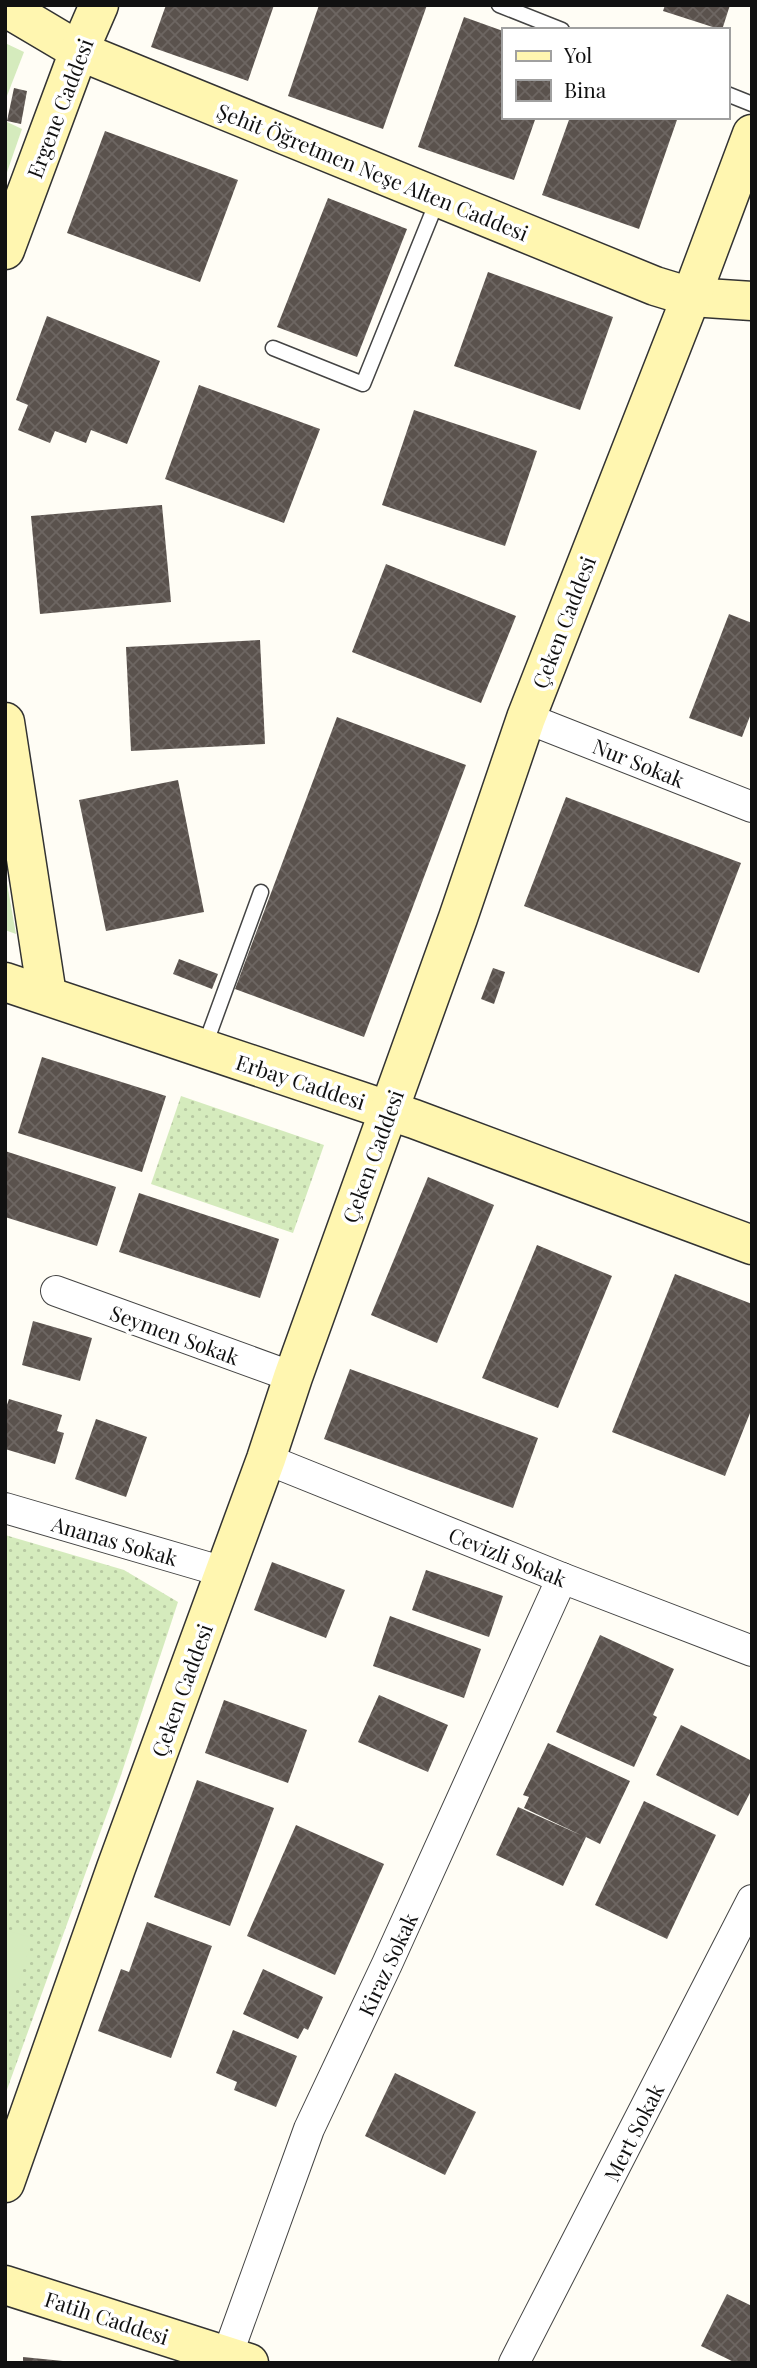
<svg xmlns="http://www.w3.org/2000/svg" width="757" height="2368" font-family="'Playfair Display',serif">
  <style>
    .grass { fill: url(#grass-dots) }
    .park { fill: #d5ebbd }
    .building { fill: url(#building-cross-hatch) }
    .lines { fill: none; stroke-linecap: round; stroke-linejoin: round }
    .lane-casing { stroke: #444; stroke-width: 17 }
    .street-casing { stroke: #444; stroke-width: 32 }
    .secondary-casing { stroke: #333; stroke-width: 41 }
    .lane { stroke: #fff; stroke-width: 14 }
    .street { stroke: #fff; stroke-width: 30 }
    .secondary { stroke: #fff6b0; stroke-width: 38 }
    .labels { text-anchor: middle; dominant-baseline: central; stroke-width: 7; stroke-linejoin: round; paint-order: stroke }
    .street-label { font-size: 21px; fill: #111; stroke: #fff }
  </style>
  <defs>
    <pattern id="grass-dots" width="8" height="8" patternUnits="userSpaceOnUse" patternTransform="scale(1.75)"><rect width="8" height="8" fill="#d5ebbd"/><path d="M2 2h.1M6 6h.1" fill="none" stroke="#b6c8a1" stroke-width="1.8" stroke-linecap="round"/></pattern>
    <pattern id="building-cross-hatch" width="8" height="8" patternUnits="userSpaceOnUse" patternTransform="scale(1.75)"><rect width="8" height="8" fill="#5a524d"/><path d="M0 0l8 8M0 8l8-8" fill="none" stroke="#6d6662"/></pattern>
  </defs>
  <rect width="100%" height="100%" fill="#fffdf5"/>
  <g class="grass">
    <path d="M181 1096 324 1145 293 1233 151 1184Z"/>
    <path d="M5 1535 124 1570 178 1602 120 1778 5 2095Z"/>
  </g>
  <g class="park">
    <path d="M5 43 24 52 5 101Z"/>
    <path d="M5 121 22 129 5 178Z"/>
    <path d="M5 872 16 934 5 930Z"/>
    <path d="M5 1930 33 1938 11 2006 5 2004Z"/>
  </g>
  <g class="building">
    <path d="M166 5H274L248 81 151 47Z"/>
    <path d="M319 5H427L383 129 288 96Z"/>
    <path d="M665 5H730L722 30 663 11Z"/>
    <path d="M464 17 503 31V117H536L514 180 418 147Z"/>
    <path d="M14 88 27 91 21 124 7 121Z"/>
    <path d="M570 117H678L639 229 542 195Z"/>
    <path d="M105 131 238 180 200 282 67 233Z"/>
    <path d="M328 198 407 229 357 357 277 327Z"/>
    <path d="M488 272 613 317 580 410 454 366Z"/>
    <path d="M47 316 160 361 127 444 91 430 86 443 55 431 50 443 18 430 28 405 16 400Z"/>
    <path d="M199 385 320 429 284 523 165 479Z"/>
    <path d="M414 410 537 451 505 546 382 505Z"/>
    <path d="M162 505 171 602 40 614 31 516Z"/>
    <path d="M386 564 516 616 481 703 352 652Z"/>
    <path d="M729 614 752 623V711L742 737 689 718Z"/>
    <path d="M260 640 265 744 131 751 126 647Z"/>
    <path d="M337 717 466 765 364 1037 235 989Z"/>
    <path d="M178 780 204 912 106 931 79 800Z"/>
    <path d="M566 797 741 863 699 973 524 906Z"/>
    <path d="M179 959 218 974 212 989 173 974Z"/>
    <path d="M493 968 505 972 494 1004 481 999Z"/>
    <path d="M42 1057 166 1096 142 1172 18 1133Z"/>
    <path d="M5 1151 116 1187 97 1246 5 1217Z"/>
    <path d="M428 1177 494 1205 437 1343 371 1315Z"/>
    <path d="M139 1193 279 1239 260 1298 119 1252Z"/>
    <path d="M537 1245 612 1276 558 1408 482 1378Z"/>
    <path d="M675 1274 752 1304V1408L725 1476 612 1432Z"/>
    <path d="M33 1321 92 1338 80 1381 22 1365Z"/>
    <path d="M350 1369 538 1438 513 1508 324 1439Z"/>
    <path d="M9 1399 62 1415 57 1431 64 1433 55 1464 5 1449V1411Z"/>
    <path d="M96 1419 147 1437 126 1497 75 1479Z"/>
    <path d="M272 1562 345 1590 326 1638 254 1610Z"/>
    <path d="M426 1570 503 1596 489 1637 412 1610Z"/>
    <path d="M390 1616 481 1649 464 1698 373 1666Z"/>
    <path d="M600 1635 674 1669 653 1715 657 1717 634 1767 556 1732Z"/>
    <path d="M379 1695 448 1725 428 1772 358 1742Z"/>
    <path d="M224 1700 307 1730 288 1783 205 1753Z"/>
    <path d="M681 1725 752 1761V1789L738 1816 656 1775Z"/>
    <path d="M548 1743 630 1781 600 1844 586 1837 563 1886 496 1855 518 1807 583 1836 524 1808 529 1797 523 1795Z"/>
    <path d="M197 1780 274 1808 230 1926 154 1897Z"/>
    <path d="M644 1801 716 1835 667 1939 595 1905Z"/>
    <path d="M296 1825 384 1864 335 1975 247 1936Z"/>
    <path d="M147 1922 212 1946 171 2058 98 2031 121 1969 129 1972Z"/>
    <path d="M263 1969 323 1997 308 2030 304 2028 298 2039 243 2014Z"/>
    <path d="M233 2030 297 2056 276 2107 234 2090 237 2082 216 2073Z"/>
    <path d="M395 2073 476 2112 445 2175 365 2136Z"/>
    <path d="M727 2294 752 2306V2363H736L701 2346Z"/>
    <path d="M23 2357 63 2361V2363H23Z"/>
  </g>
  <g class="lines">
    <defs>
      <g id="lane">
        <path d="M499 5 562 30"/>
        <path d="M727 94 752 104"/>
        <path d="M273 348 363 384 438 199"/>
        <path d="M204 1048 261 892"/>
      </g>
      <g id="street">
        <path d="M526 718 752 807"/>
        <path d="M56 1291 293 1377"/>
        <path d="M266 1459 562 1578 752 1651"/>
        <path d="M5 1508 224 1572"/>
        <path d="M227 2356 309 2129 387 1964 562 1578"/>
        <path d="M514 2363 752 1900"/>
      </g>
      <g id="secondary">
        <path d="M5 7 79 51 655 286 691 297 752 301"/>
        <path d="M5 250 79 51 99 5"/>
        <path d="M5 722 47 995"/>
        <path d="M5 982 414 1119 752 1245"/>
        <path d="M5 2183 116 1868 266 1459 293 1377 458 918 526 718 691 297 752 134"/>
        <path d="M5 2285 249 2363"/>
      </g>
    </defs>
    <use href="#lane" class="lane-casing"/>
    <use href="#street" class="street-casing"/>
    <use href="#secondary" class="secondary-casing"/>
    <use href="#lane" class="lane"/>
    <use href="#street" class="street"/>
    <use href="#secondary" class="secondary"/>
  </g>
  <g class="labels">
    <g class="street-label">
      <text transform="translate(59 108) rotate(-69)">Ergene Caddesi</text>
      <text transform="translate(373 171) rotate(22)">Şehit Öğretmen Neşe Alten Caddesi</text>
      <text transform="translate(563 622) rotate(-69)">Çeken Caddesi</text>
      <text transform="translate(639 762) rotate(22)">Nur Sokak</text>
      <text transform="translate(301 1081) rotate(18)">Erbay Caddesi</text>
      <text transform="translate(372 1156) rotate(-70)">Çeken Caddesi</text>
      <text transform="translate(175 1334) rotate(20)">Seymen Sokak</text>
      <text transform="translate(115 1540) rotate(16)">Ananas Sokak</text>
      <text transform="translate(508 1556) rotate(22)">Cevizli Sokak</text>
      <text transform="translate(181 1690) rotate(-70)">Çeken Caddesi</text>
      <text transform="translate(387 1964) rotate(-65)">Kiraz Sokak</text>
      <text transform="translate(633 2132) rotate(-63)">Mert Sokak</text>
      <text transform="translate(107 2317) rotate(18)">Fatih Caddesi</text>
    </g>
  </g>
  <rect width="757" height="2368" fill="none" stroke="#111111" stroke-width="14"/>
  <rect x="502" y="28" width="228" height="91" fill="#ffffff" stroke="#a0a0a0" stroke-width="2"/>
  <rect x="516" y="51" width="35" height="10" fill="#fff6b0" stroke="#a0a0a0" stroke-width="2"/>
  <text x="564" y="63" font-size="21" fill="#111111">Yol</text>
  <rect x="516" y="80" width="35" height="21" fill="url(#building-cross-hatch)" stroke="#a0a0a0" stroke-width="2"/>
  <text x="564" y="98" font-size="21" fill="#111111">Bina</text>
</svg>
